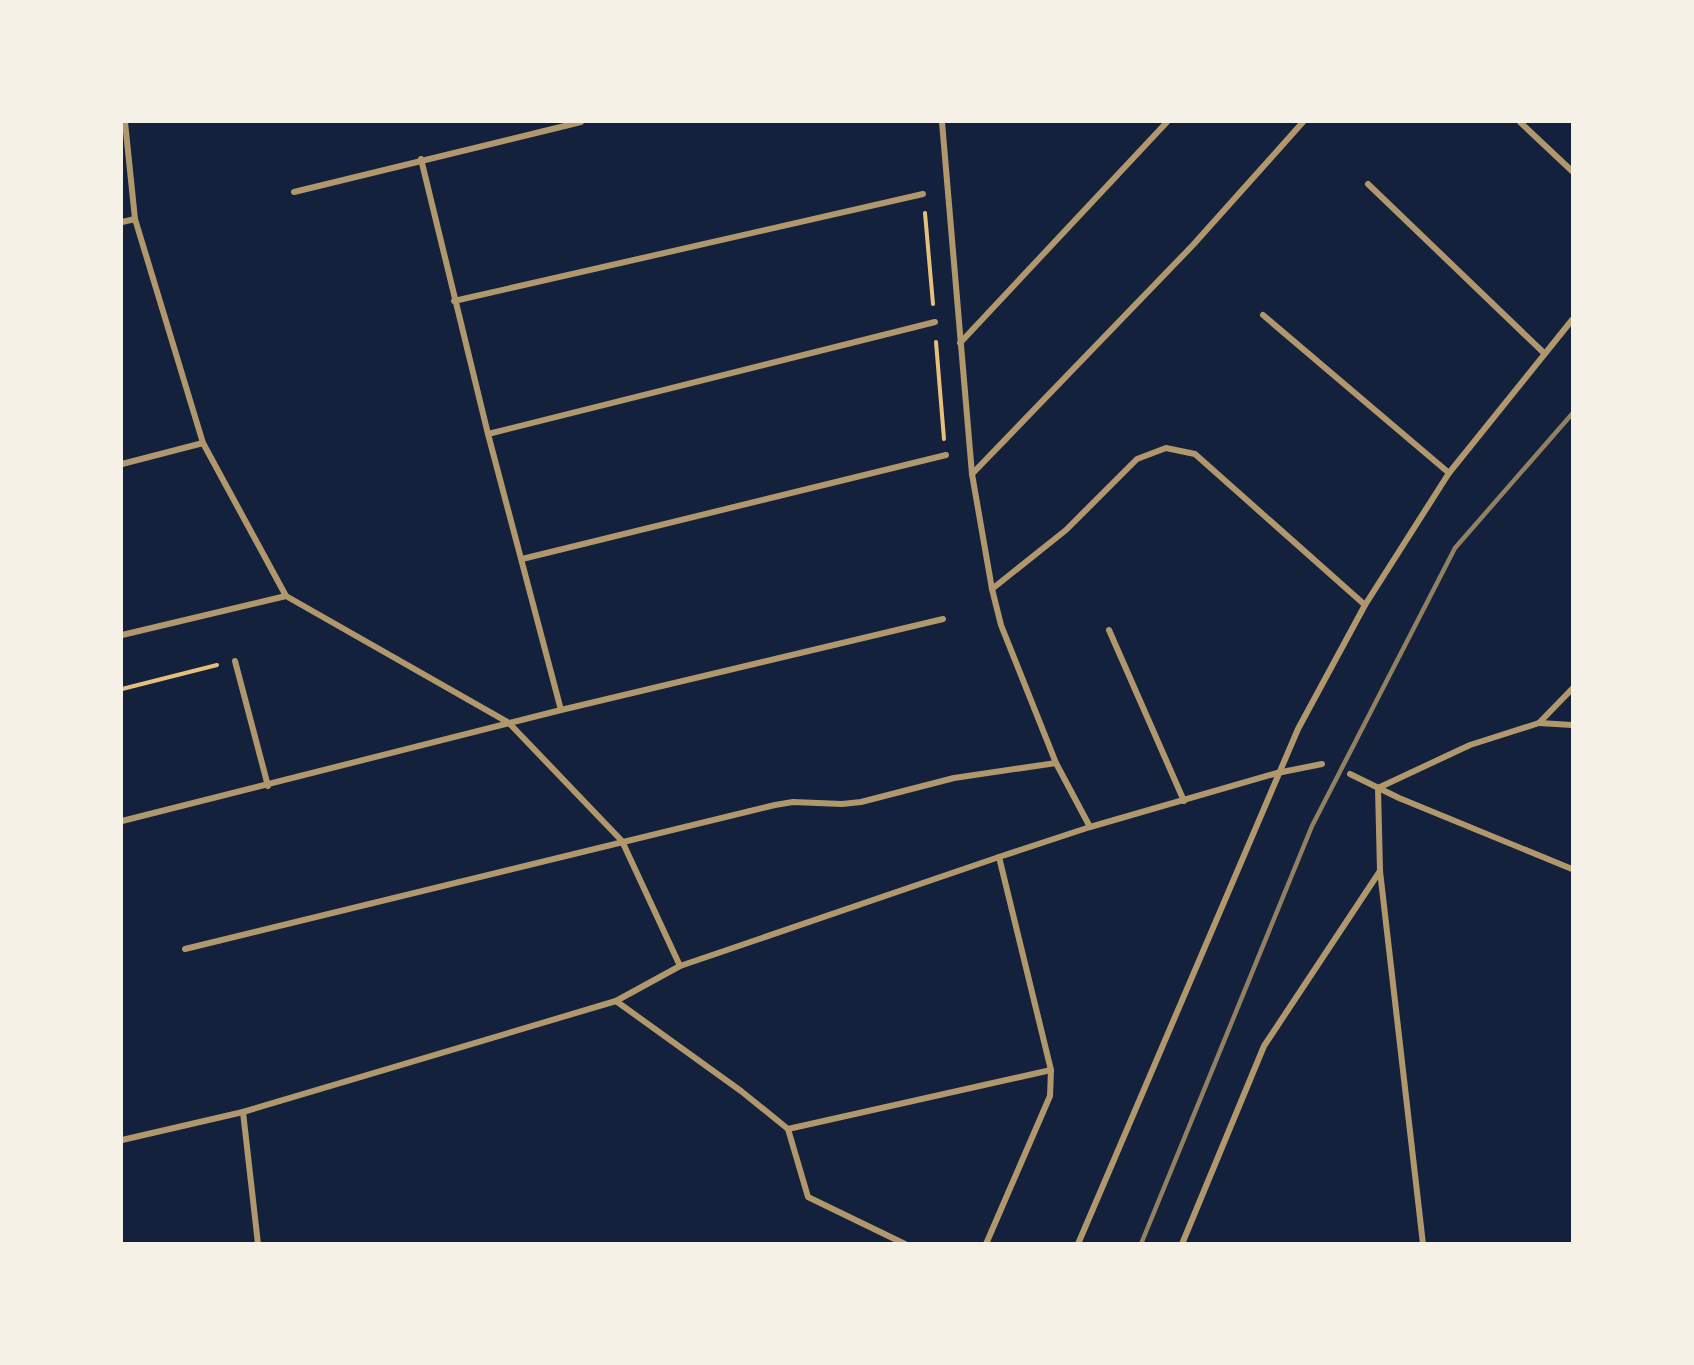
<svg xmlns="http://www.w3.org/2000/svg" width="1694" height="1365" font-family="Ubuntu,sans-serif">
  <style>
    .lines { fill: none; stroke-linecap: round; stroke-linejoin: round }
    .path { stroke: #e5c07b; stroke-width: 4 }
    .minor { stroke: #b1986c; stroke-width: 6 }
    .rail { stroke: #918062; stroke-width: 4.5 }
  </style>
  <rect width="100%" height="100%" fill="#14213d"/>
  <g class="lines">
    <g class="path">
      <path d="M925 213 933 304"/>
      <path d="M936 342 944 439"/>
      <path d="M122 689 217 665"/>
    </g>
    <g class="minor">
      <path d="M125 122 135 219 203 443 286 596 509 723 622 841 680 966"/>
      <path d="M942 122 972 474 992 589 1001 625 1056 763 1090 827"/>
      <path d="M1520 122 1572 171"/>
      <path d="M421 159 488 434 561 710"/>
      <path d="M1368 184 1544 353"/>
      <path d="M294 192 581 122"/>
      <path d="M122 222 135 219"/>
      <path d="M454 301 923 194"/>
      <path d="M1263 315 1449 473"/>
      <path d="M960 343 1167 122"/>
      <path d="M488 434 935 322"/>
      <path d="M122 464 203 443"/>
      <path d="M972 474 1193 245 1303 122"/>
      <path d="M522 559 946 455"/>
      <path d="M992 589 1066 530 1137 459 1166 448 1195 454 1365 605"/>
      <path d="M1109 630 1184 801"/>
      <path d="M122 635 286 596"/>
      <path d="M235 661 268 786"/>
      <path d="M1539 723 1572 725"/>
      <path d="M1350 774 1399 798 1572 869"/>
      <path d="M1378 788 1380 871 1423 1244"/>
      <path d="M1378 788 1470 745 1539 723 1572 689"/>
      <path d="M122 821 561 710 943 619"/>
      <path d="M185 949 775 805 793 802 842 804 861 802 954 778 1056 763"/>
      <path d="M616 1001 741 1091 788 1129 808 1197 905 1244"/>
      <path d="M243 1112 258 1244"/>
      <path d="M788 1129 1051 1070"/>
      <path d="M122 1140 243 1112 616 1001 680 966 999 857 1090 827 1277 773 1322 764"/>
      <path d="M986 1244 1050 1096 1051 1070 999 857"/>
      <path d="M1078 1244 1298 729 1365 605 1449 473 1572 320"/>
      <path d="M1182 1244 1264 1046 1380 871"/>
    </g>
    <path class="rail" d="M1141 1244 1312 826 1455 548 1572 414"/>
  </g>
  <rect width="1694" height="1365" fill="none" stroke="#f6f1e7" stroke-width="246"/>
</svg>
